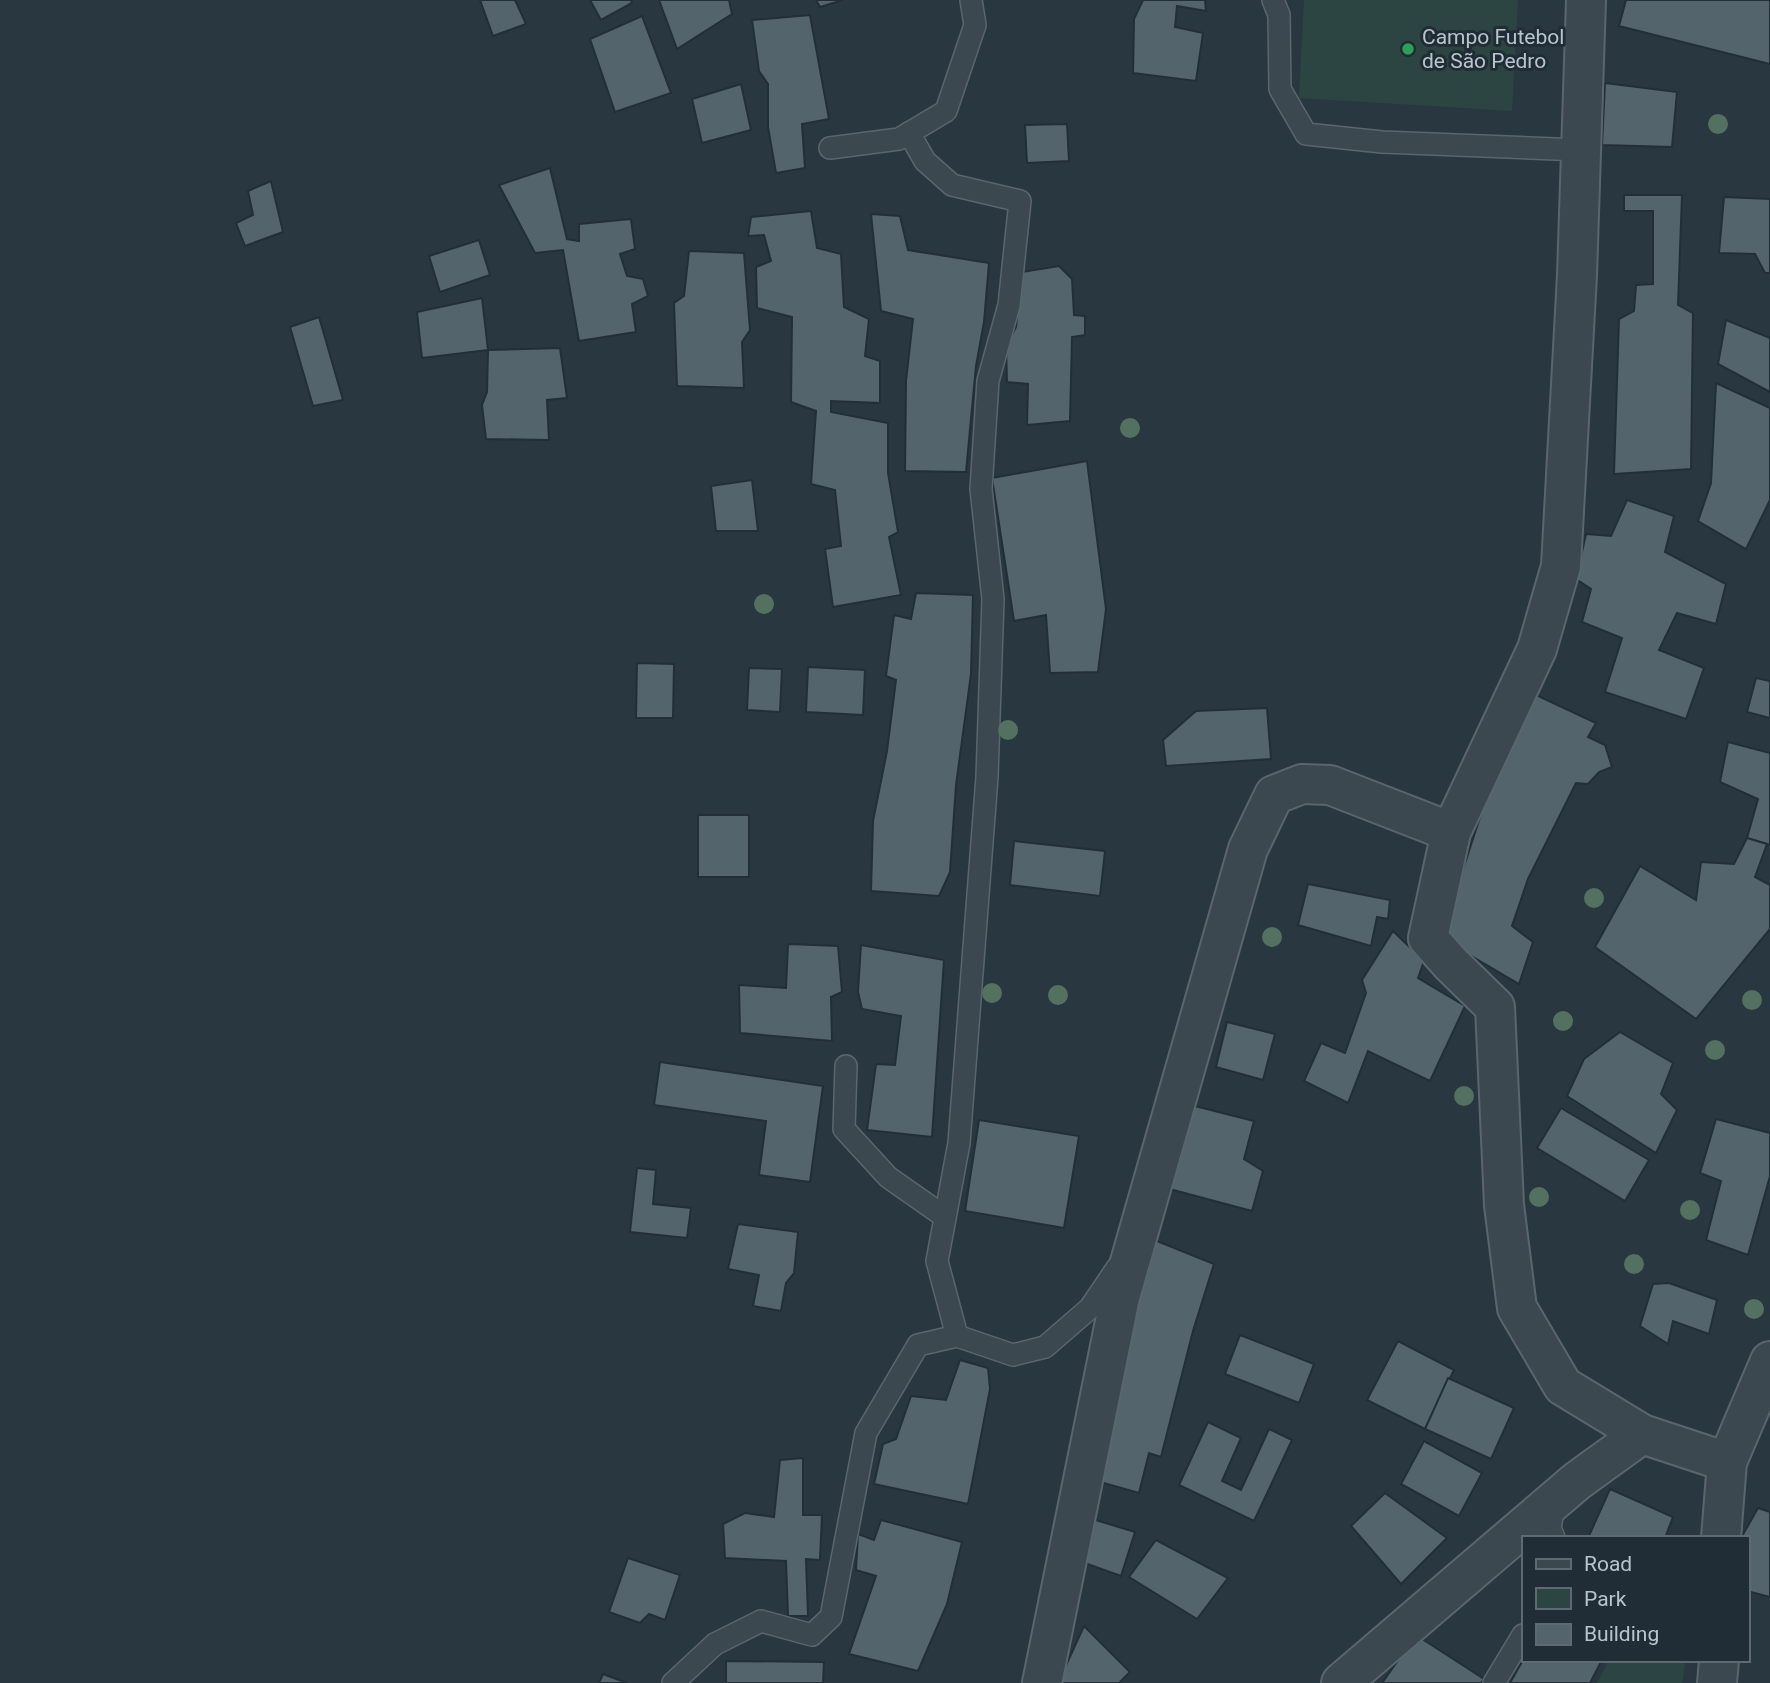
<svg xmlns="http://www.w3.org/2000/svg" width="1770" height="1683" font-family="Roboto,sans-serif">
  <style>
    .green { fill: #2d4542 }
    .building { fill: #53646d; stroke: #232f38; stroke-width: 2 }
    .lines { fill: none; stroke-linecap: round; stroke-linejoin: round }
    .lane-casing { stroke: #5a666e; stroke-width: 24 }
    .street-casing { stroke: #5a666e; stroke-width: 42 }
    .lane { stroke: #3c4850; stroke-width: 21 }
    .street { stroke: #3c4850; stroke-width: 38 }
    .tree { fill: #547060 }
    .leisure-dot { fill: #2e9e5b; stroke: #212d36; stroke-width: 2.5 }
    .labels { text-anchor: middle; dominant-baseline: central; stroke-width: 6; stroke-linejoin: round; paint-order: stroke }
    .poi-label { font-size: 21px; fill: #b9c3cb; stroke: #212d36; text-anchor: start }
  </style>
  <rect width="100%" height="100%" fill="#283740"/>
  <g class="green">
    <path d="M1304 0H1518L1512 111 1299 98Z"/>
    <path d="M1609 1660H1686L1682 1683H1597Z"/>
  </g>
  <g class="building">
    <path d="M480 0H515L526 24 493 36Z"/>
    <path d="M590 0H631L632 3 601 20Z"/>
    <path d="M659 0H729L732 14 677 49Z"/>
    <path d="M816 0H843L820 7Z"/>
    <path d="M1143 0H1205L1206 11 1177 6 1175 27 1203 33 1196 81 1133 73 1134 19Z"/>
    <path d="M1626 0H1770V64L1619 26Z"/>
    <path d="M810 15 829 119 802 124 805 168 776 173 768 127V84L759 71 752 20Z"/>
    <path d="M642 16 671 93 615 112 590 39Z"/>
    <path d="M1605 83 1677 92 1672 147 1602 145Z"/>
    <path d="M741 84 751 130 702 143 692 99Z"/>
    <path d="M1067 124 1069 161 1027 163 1025 125Z"/>
    <path d="M550 168 567 239 579 241V224L631 219 635 249 620 254 627 276 643 279 648 296 632 304 636 332 579 341 563 250 535 253 499 185Z"/>
    <path d="M271 181 283 232 245 246 236 223 253 215 248 191Z"/>
    <path d="M1624 195H1682L1678 305 1693 313 1691 469 1614 474 1619 319 1634 311 1636 285 1653 284V211H1624Z"/>
    <path d="M1724 197 1770 199V273H1765L1755 254 1719 253Z"/>
    <path d="M811 211 817 248 841 254 844 307 869 319 865 356 880 361V403L831 401V412L888 423V473L898 532 889 537 901 595 833 607 825 549 841 546 835 490 811 484 816 411 791 402 792 317 757 308 756 267 771 261 764 235 748 236 751 217Z"/>
    <path d="M871 214 900 216 908 250 989 263 984 322 976 366 966 472 905 471 906 381 913 319 881 311Z"/>
    <path d="M479 240 490 275 440 292 429 256Z"/>
    <path d="M689 251 744 253 750 330 742 342 744 388 677 386 674 303 684 296Z"/>
    <path d="M1059 266 1072 279 1074 315 1085 316V335L1072 337 1070 421 1027 425 1028 384 1007 382 1006 346 1016 327 1022 272Z"/>
    <path d="M482 298 488 350 422 358 417 312Z"/>
    <path d="M319 317 343 400 313 406 290 327Z"/>
    <path d="M1726 320 1770 338V392L1718 364Z"/>
    <path d="M560 348 567 398 547 400 549 440 486 439 482 405 487 392 488 350Z"/>
    <path d="M1716 383 1770 408V500L1746 549 1698 521 1711 483Z"/>
    <path d="M1087 461 1106 609 1098 672 1050 673 1046 615 1014 621 992 478Z"/>
    <path d="M752 480 758 531H716L711 486Z"/>
    <path d="M1627 500 1674 516 1665 552 1726 584 1716 624 1677 613 1659 650 1704 668 1686 719 1605 692 1622 638 1582 622 1591 589 1576 579 1586 534 1611 536Z"/>
    <path d="M916 593 973 595 971 674 956 785 950 872 939 896 871 891 873 821 887 751 896 680 886 676 894 615 911 619Z"/>
    <path d="M637 663 674 664 673 718H636Z"/>
    <path d="M808 667 865 670 863 715 806 712Z"/>
    <path d="M749 668 782 669 780 712 747 710Z"/>
    <path d="M1756 678 1770 681V718L1747 712Z"/>
    <path d="M1534 694 1596 723 1588 737 1605 745 1612 767 1599 772 1588 784 1576 783 1528 879 1512 926 1533 942 1519 984 1451 944 1448 927 1455 894 1485 802Z"/>
    <path d="M1267 708 1271 759 1166 766 1163 740 1196 711Z"/>
    <path d="M1728 742 1770 753V845L1747 838 1758 799 1720 782Z"/>
    <rect x="698" y="815" width="51" height="62"/>
    <path d="M1747 838 1767 844 1755 877 1770 885V929L1696 1019 1595 947 1640 866 1696 900 1701 862 1734 864Z"/>
    <path d="M1014 841 1105 851 1100 896 1010 885Z"/>
    <path d="M1308 884 1390 900 1388 919 1377 917 1371 946 1298 925Z"/>
    <path d="M1393 931 1424 961 1418 978 1465 1006 1430 1081 1368 1051 1348 1103 1304 1081 1321 1043 1345 1053 1366 993 1362 980Z"/>
    <path d="M788 944 838 946 842 992 831 997 832 1041 740 1033 739 985 786 988Z"/>
    <path d="M861 945 944 960 932 1137 867 1130 876 1064 895 1065 901 1016 862 1009 858 992Z"/>
    <path d="M1227 1022 1275 1034 1263 1080 1216 1067Z"/>
    <path d="M1620 1032 1673 1063 1661 1094 1677 1110 1656 1153 1567 1096 1584 1059Z"/>
    <path d="M660 1062 823 1086 810 1182 759 1175 766 1121 654 1105Z"/>
    <path d="M1187 1104 1254 1121 1244 1159 1263 1171 1252 1211 1162 1187Z"/>
    <path d="M1561 1108 1649 1160 1625 1201 1537 1148Z"/>
    <path d="M1716 1119 1770 1133V1176L1748 1255 1706 1240 1721 1181 1700 1173Z"/>
    <path d="M979 1120 1079 1136 1064 1228 965 1211Z"/>
    <path d="M637 1168 656 1170 653 1204 691 1208 687 1238 630 1232Z"/>
    <path d="M738 1224 798 1232 794 1273 786 1283 781 1311 753 1306 759 1275 728 1269Z"/>
    <path d="M1152 1239 1214 1264 1193 1331 1161 1457 1149 1453 1139 1493 1093 1480Z"/>
    <path d="M1669 1283 1717 1300 1709 1334 1673 1321 1668 1344 1640 1326 1653 1284Z"/>
    <path d="M1240 1335 1314 1364 1299 1403 1225 1374Z"/>
    <path d="M1398 1341 1454 1370 1425 1429 1367 1400Z"/>
    <path d="M960 1360 988 1368 990 1389 968 1504 874 1484 883 1444 896 1439 911 1396 946 1400Z"/>
    <path d="M1448 1378 1514 1408 1491 1459 1425 1429Z"/>
    <path d="M1208 1422 1241 1438 1222 1481 1241 1490 1269 1429 1292 1440 1254 1521 1179 1485Z"/>
    <path d="M1424 1441 1482 1473 1459 1516 1401 1484Z"/>
    <path d="M803 1458V1515H822L820 1560 806 1559 808 1616H788L786 1561 725 1558 723 1524 745 1513 774 1517 780 1460Z"/>
    <path d="M1610 1489 1673 1517 1665 1538H1588Z"/>
    <path d="M1385 1493 1447 1538 1401 1584 1351 1526Z"/>
    <path d="M1758 1508 1770 1512V1597L1747 1591V1538H1741Z"/>
    <path d="M1089 1518 1135 1532 1121 1576 1079 1561Z"/>
    <path d="M881 1520 962 1542 947 1604 918 1671 849 1654 876 1576 856 1570 858 1534 874 1540Z"/>
    <path d="M1156 1540 1228 1578 1197 1619 1129 1577Z"/>
    <path d="M628 1558 680 1575 665 1620 649 1614 640 1623 609 1612Z"/>
    <path d="M1084 1626 1130 1672 1119 1683H1058Z"/>
    <path d="M1416 1635 1484 1679 1481 1683H1382Z"/>
    <path d="M1523 1660H1602L1590 1683H1510Z"/>
    <path d="M726 1661 824 1662 823 1683H726Z"/>
    <path d="M603 1674 627 1683H599Z"/>
  </g>
  <g class="lines">
    <defs>
      <g id="lane">
        <path d="M1273 0 1279 15 1280 89 1306 134 1382 142 1580 150"/>
        <path d="M909 133 925 161 952 185 1020 201 1009 305 988 381 981 489 993 599 987 777 959 1143 937 1261 957 1336"/>
        <path d="M830 148 899 139 946 111 975 25 971 0"/>
        <path d="M846 1066 844 1129 888 1177 945 1217"/>
        <path d="M1554 1538 1550 1528 1555 1500"/>
        <path d="M673 1683 715 1644 761 1621 812 1635 831 1617 866 1433 918 1345 957 1336 1013 1355 1045 1347 1090 1308 1117 1268"/>
        <path d="M1494 1683 1523 1635"/>
      </g>
      <g id="street">
        <path d="M1586 0 1577 275 1561 566 1537 649 1451 832 1428 938 1451 964 1495 1007 1504 1205 1517 1308 1563 1386 1642 1434 1727 1462"/>
        <path d="M1721 1538 1727 1462 1770 1361"/>
        <path d="M1042 1683 1120 1297 1248 849 1274 795 1302 784 1330 785 1451 832"/>
        <path d="M1341 1683 1577 1481 1642 1434"/>
        <path d="M1717 1683 1719 1660"/>
      </g>
    </defs>
    <use href="#lane" class="lane-casing"/>
    <use href="#street" class="street-casing"/>
    <use href="#lane" class="lane"/>
    <use href="#street" class="street"/>
  </g>
  <g class="tree">
    <circle cx="1718" cy="124" r="10"/>
    <circle cx="1130" cy="428" r="10"/>
    <circle cx="764" cy="604" r="10"/>
    <circle cx="1008" cy="730" r="10"/>
    <circle cx="1594" cy="898" r="10"/>
    <circle cx="1272" cy="937" r="10"/>
    <circle cx="992" cy="993" r="10"/>
    <circle cx="1058" cy="995" r="10"/>
    <circle cx="1752" cy="1000" r="10"/>
    <circle cx="1563" cy="1021" r="10"/>
    <circle cx="1715" cy="1050" r="10"/>
    <circle cx="1464" cy="1096" r="10"/>
    <circle cx="1539" cy="1197" r="10"/>
    <circle cx="1690" cy="1210" r="10"/>
    <circle cx="1634" cy="1264" r="10"/>
    <circle cx="1754" cy="1309" r="10"/>
  </g>
  <circle class="leisure-dot" cx="1408" cy="49" r="7"/>
  <g class="labels">
    <g class="poi-label">
      <text x="1422" y="37">Campo Futebol<tspan x="1422" dy="24">de São Pedro</tspan></text>
    </g>
  </g>
  <rect x="1522" y="1536" width="228" height="126" fill="#212d36" stroke="#5e6972" stroke-width="2"/>
  <rect x="1536" y="1559" width="35" height="10" fill="#3c4850" stroke="#5e6972" stroke-width="2"/>
  <text x="1584" y="1571" font-size="21" fill="#b9c3cb">Road</text>
  <rect x="1536" y="1588" width="35" height="21" fill="#2d4542" stroke="#5e6972" stroke-width="2"/>
  <text x="1584" y="1606" font-size="21" fill="#b9c3cb">Park</text>
  <rect x="1536" y="1624" width="35" height="21" fill="#53646d" stroke="#5e6972" stroke-width="2"/>
  <text x="1584" y="1641" font-size="21" fill="#b9c3cb">Building</text>
</svg>
